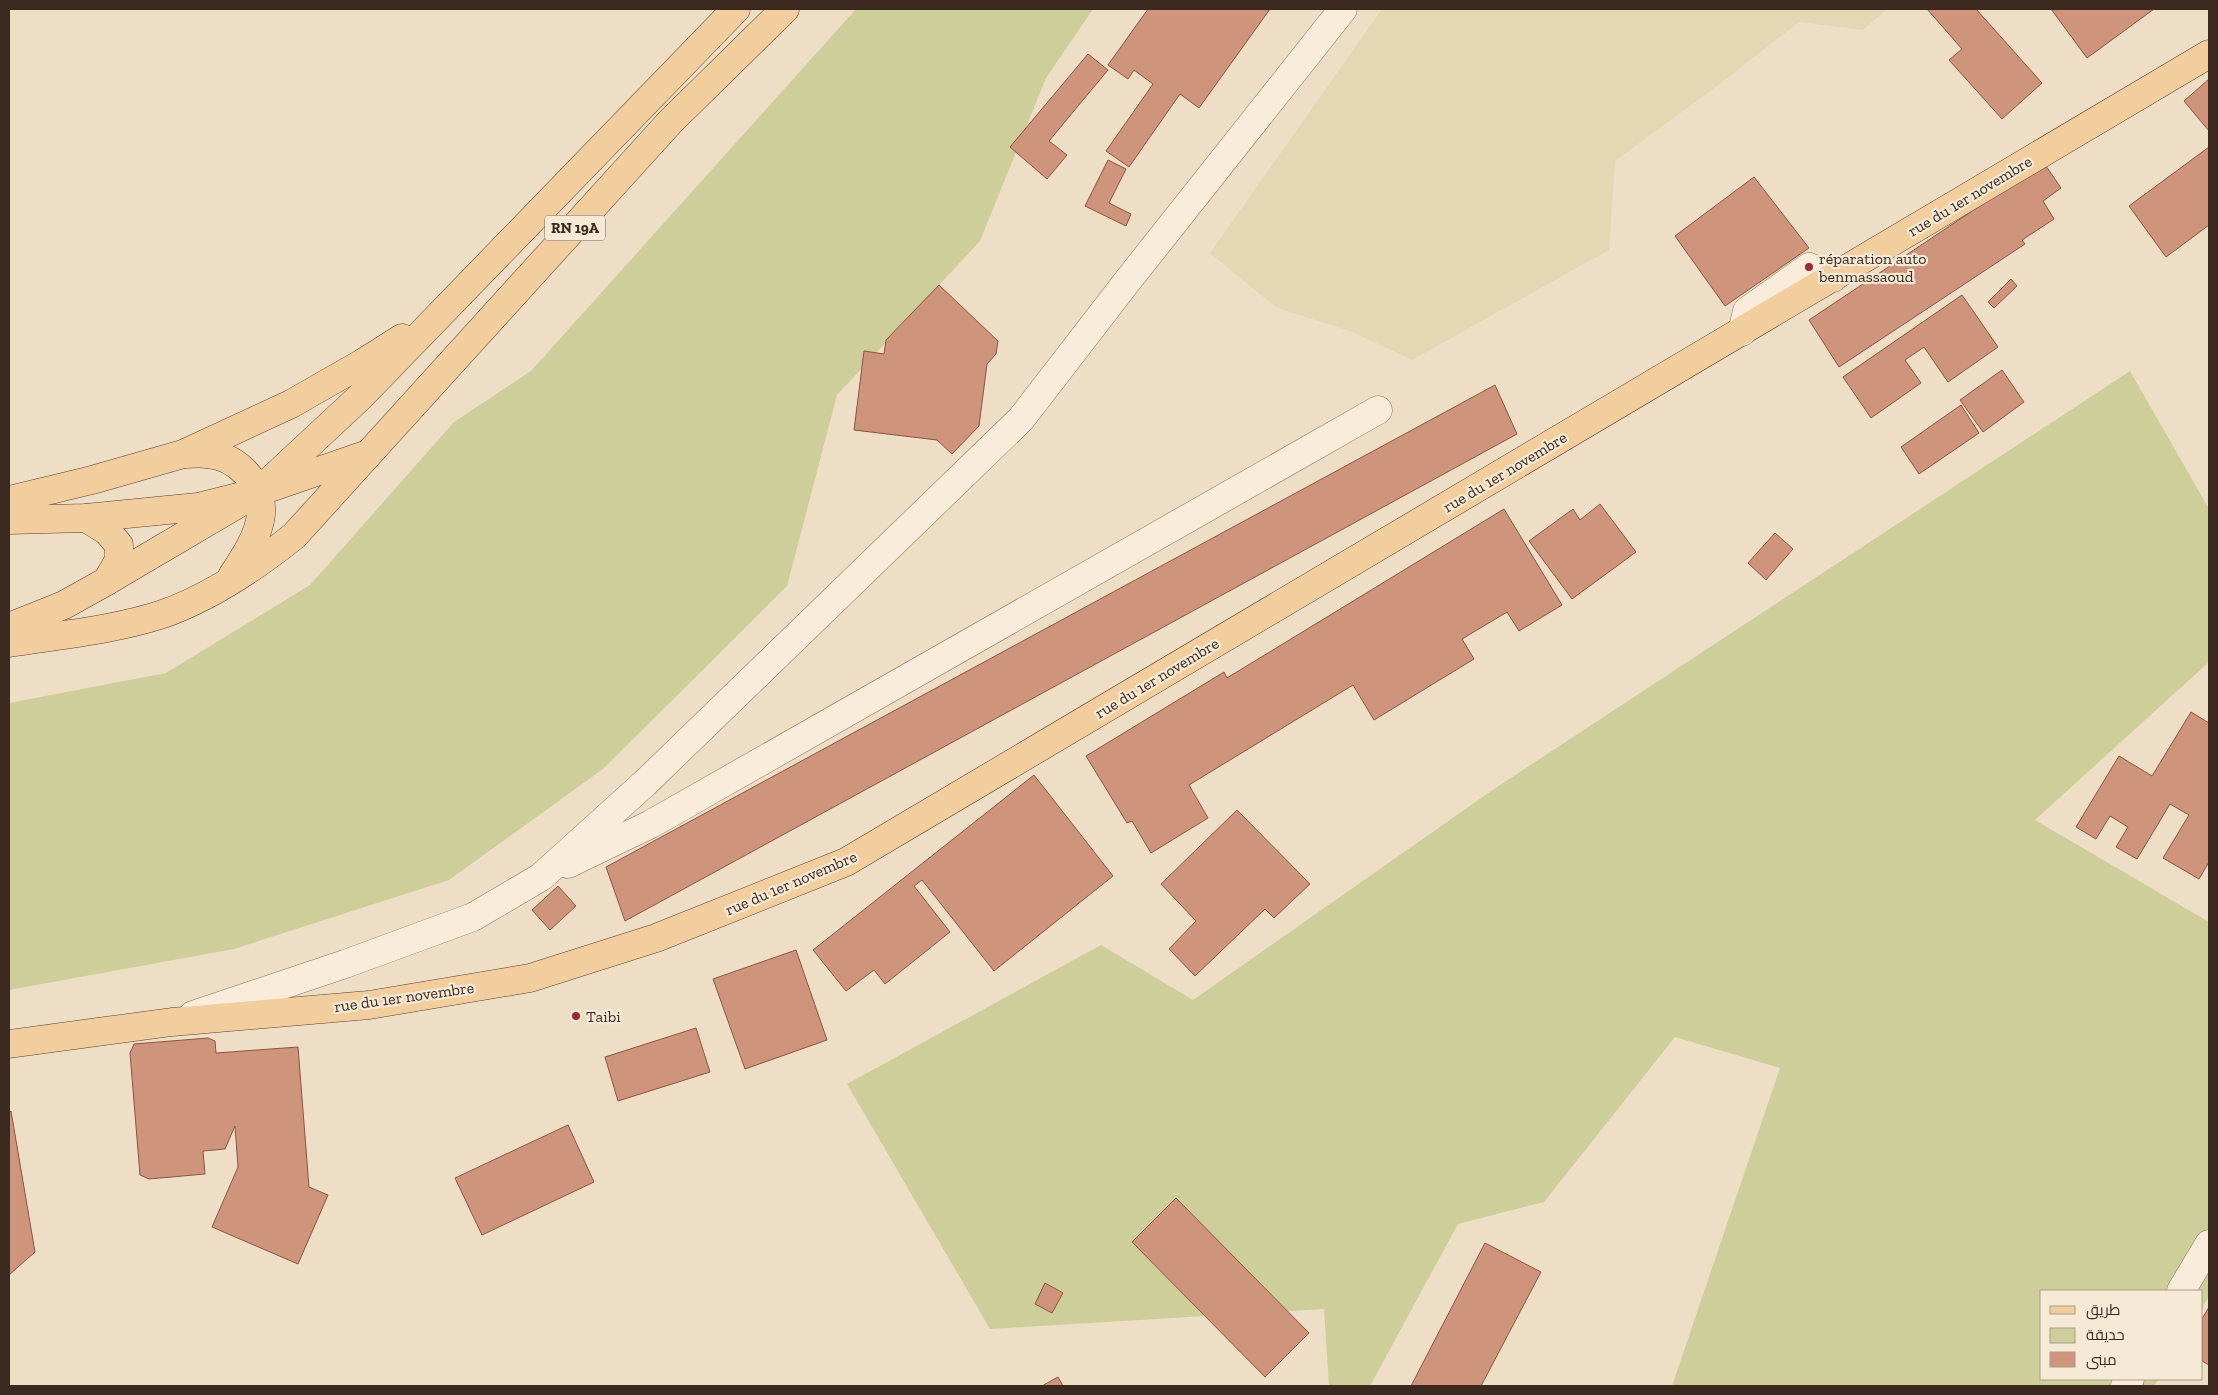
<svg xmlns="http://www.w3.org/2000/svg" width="2218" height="1395" font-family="'Zilla Slab',Cairo,serif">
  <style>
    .farmland { fill: #e5d7b3 }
    .green { fill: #cece9a }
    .building { fill: #ce947c; stroke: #8b5541 }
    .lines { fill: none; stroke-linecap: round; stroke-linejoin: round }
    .minor-casing { stroke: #8b6f5b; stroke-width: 29 }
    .major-casing { stroke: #593e2f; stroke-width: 29 }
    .minor { stroke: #f9ecda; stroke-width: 28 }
    .major { stroke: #f2ce9e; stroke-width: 28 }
    .poi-dot { fill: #9b2a39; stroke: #f6e9d6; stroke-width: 2 }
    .labels { text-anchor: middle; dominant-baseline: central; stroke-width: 4.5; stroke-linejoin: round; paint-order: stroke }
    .shield { fill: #f6e9d6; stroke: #736356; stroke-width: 1 }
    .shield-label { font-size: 15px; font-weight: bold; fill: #3b291f }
    .street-label { font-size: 16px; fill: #3b291f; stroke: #f6e9d6 }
    .poi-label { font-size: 16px; fill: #3b291f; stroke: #f6e9d6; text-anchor: start }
  </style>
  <rect width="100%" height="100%" fill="#efdec6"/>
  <path class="farmland" d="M1382 9H1887L1863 30 1799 22 1717 86 1615 161 1609 250 1412 360 1353 332 1277 308 1210 253Z"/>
  <g class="green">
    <path d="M856 9H1093L1046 78 980 241 837 395 787 586 603 769 449 880 234 949 9 990V703L166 673 310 585 454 422 531 371Z"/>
    <path d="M2130 371 2209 509V662L2035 820 2209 922V1296L2202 1308V1291H2042V1379H2159L2154 1386H1672L1780 1068 1675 1037 1544 1202 1458 1224 1370 1386H1329L1324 1309 990 1329 847 1084 1101 945 1193 1000 1494 789Z"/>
  </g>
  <g class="building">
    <path d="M1148 9H1270L1199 108 1180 94 1129 167 1106 151 1153 84 1134 70 1128 79 1108 65Z"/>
    <path d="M1927 9H1976L2042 83 2002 119 1949 60 1962 49Z"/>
    <path d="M2051 9H2154L2087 58Z"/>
    <path d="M1088 54 1108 70 1049 141 1067 155 1047 179 1010 147Z"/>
    <path d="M2209 79V131L2184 101Z"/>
    <path d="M2209 147V225L2166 257 2129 206Z"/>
    <path d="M1108 160 1126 169 1109 203 1131 214 1126 226 1085 206Z"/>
    <path d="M2044 163 2061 188 2043 201 2054 219 2022 240 2025 244 1839 367 1809 320Z"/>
    <path d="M1754 177 1809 248 1725 306 1675 236Z"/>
    <path d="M2011 279 2017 286 1994 308 1988 302Z"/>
    <path d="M939 285 998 341 996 354 987 364 979 426 952 454 937 440 854 430 864 351 884 354 886 340Z"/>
    <path d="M1962 295 1998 347 1948 382 1924 347 1905 360 1921 383 1871 418 1843 377Z"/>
    <path d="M2002 370 2024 402 1983 432 1960 400Z"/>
    <path d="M1495 385 1517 434 625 921 606 867Z"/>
    <path d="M1961 405 1979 433 1919 474 1901 447Z"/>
    <path d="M1600 504 1636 552 1572 599 1529 541 1573 509 1580 520Z"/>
    <path d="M1504 509 1562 605 1519 631 1507 612 1462 639 1474 659 1374 720 1353 685 1189 785 1208 818 1151 853 1132 821 1127 823 1086 756 1224 672 1227 678Z"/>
    <path d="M1775 533 1793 549 1766 580 1748 563Z"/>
    <path d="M2191 712 2209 723V862L2199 879 2163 858 2189 815 2170 804 2137 859 2116 847 2128 827 2110 816 2096 839 2076 827 2119 756 2152 776Z"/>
    <path d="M1034 775 1113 876 994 971 922 880 914 886 950 932 885 984 874 970 846 991 813 950Z"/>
    <path d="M1237 810 1310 884 1274 918 1265 909 1195 976 1169 949 1196 921 1161 884Z"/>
    <path d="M558 886 576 906 550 930 532 910Z"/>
    <path d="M796 950 827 1040 745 1069 713 979Z"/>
    <path d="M696 1028 710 1072 618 1101 605 1057Z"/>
    <path d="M208 1038 215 1041 216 1053 298 1047 309 1187 328 1195 298 1264 212 1227 238 1167 235 1126 225 1149 203 1151 205 1174 149 1179 140 1175 130 1053 134 1044Z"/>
    <path d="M11 1111 35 1252 9 1275V1113Z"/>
    <path d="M568 1125 594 1182 482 1235 455 1178Z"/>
    <path d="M1176 1198 1309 1333 1265 1377 1132 1242Z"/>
    <path d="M1485 1243 1541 1272 1481 1386H1411Z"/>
    <path d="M1045 1283 1063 1293 1052 1313 1035 1304Z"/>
    <path d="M2209 1307V1365L2202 1361V1319Z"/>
    <path d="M1058 1377 1063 1386H1042Z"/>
  </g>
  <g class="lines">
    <defs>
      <g id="minor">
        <path d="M1742 332 1747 311 1809 267 1833 278"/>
        <path d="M568 864 651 824 1378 410"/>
        <path d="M193 1015 345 964 473 917 541 877 645 783 1021 419 1129 279 1343 9"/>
        <path d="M2181 1291 2209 1244"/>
        <path d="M2125 1386 2130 1379"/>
      </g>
      <g id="major">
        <path d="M184 454C191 454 199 453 207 454 237 456 263 483 261 514 259 536 244 558 232 576"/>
        <path d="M9 500 92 480 183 454 291 404 361 364 402 338"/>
        <path d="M9 520 86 518 198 507 258 492 368 454"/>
        <path d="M107 581 258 492 360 397 736 9"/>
        <path d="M9 627 64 605 107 581 119 560V545L107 531 86 518"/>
        <path d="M9 643C60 635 114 630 163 614 211 597 254 568 294 536L670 122 785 9"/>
        <path d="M9 1044 172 1022 369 1005 530 978 656 938 846 862 2209 54"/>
      </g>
    </defs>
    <use href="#minor" class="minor-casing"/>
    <use href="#major" class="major-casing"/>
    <use href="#minor" class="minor"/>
    <use href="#major" class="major"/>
  </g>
  <g class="poi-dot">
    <circle cx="1809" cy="267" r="5"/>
    <circle cx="576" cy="1016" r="5"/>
  </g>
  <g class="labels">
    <rect class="shield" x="545" y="215.5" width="60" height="25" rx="4"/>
    <g class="shield-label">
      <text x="575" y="228">RN 19A</text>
    </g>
    <g class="street-label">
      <text transform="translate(1970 196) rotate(-31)">rue du 1er novembre</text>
      <text transform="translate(1505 472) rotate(-31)">rue du 1er novembre</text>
      <text transform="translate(1157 678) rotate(-31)">rue du 1er novembre</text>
      <text transform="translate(791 883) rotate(-23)">rue du 1er novembre</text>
      <text transform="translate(404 997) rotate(-8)">rue du 1er novembre</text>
    </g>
    <g class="poi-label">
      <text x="1819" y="258">réparation auto<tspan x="1819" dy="18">benmassaoud</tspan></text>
      <text x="586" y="1016">Taibi</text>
    </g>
  </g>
  <rect width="2218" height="1395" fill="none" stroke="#3b291f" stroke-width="20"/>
  <rect x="2040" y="1290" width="162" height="90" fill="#f6e9d6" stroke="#ab9c8d"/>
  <rect x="2050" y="1306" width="25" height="8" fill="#f2ce9e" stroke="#ab9c8d"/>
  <text x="2086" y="1315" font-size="15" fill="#3b291f">طريق</text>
  <rect x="2050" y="1328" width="25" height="15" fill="#cece9a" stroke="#ab9c8d"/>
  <text x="2086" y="1340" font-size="15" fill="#3b291f">حديقة</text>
  <rect x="2050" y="1352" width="25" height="15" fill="#ce947c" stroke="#ab9c8d"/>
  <text x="2086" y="1365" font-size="15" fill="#3b291f">مبنى</text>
</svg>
